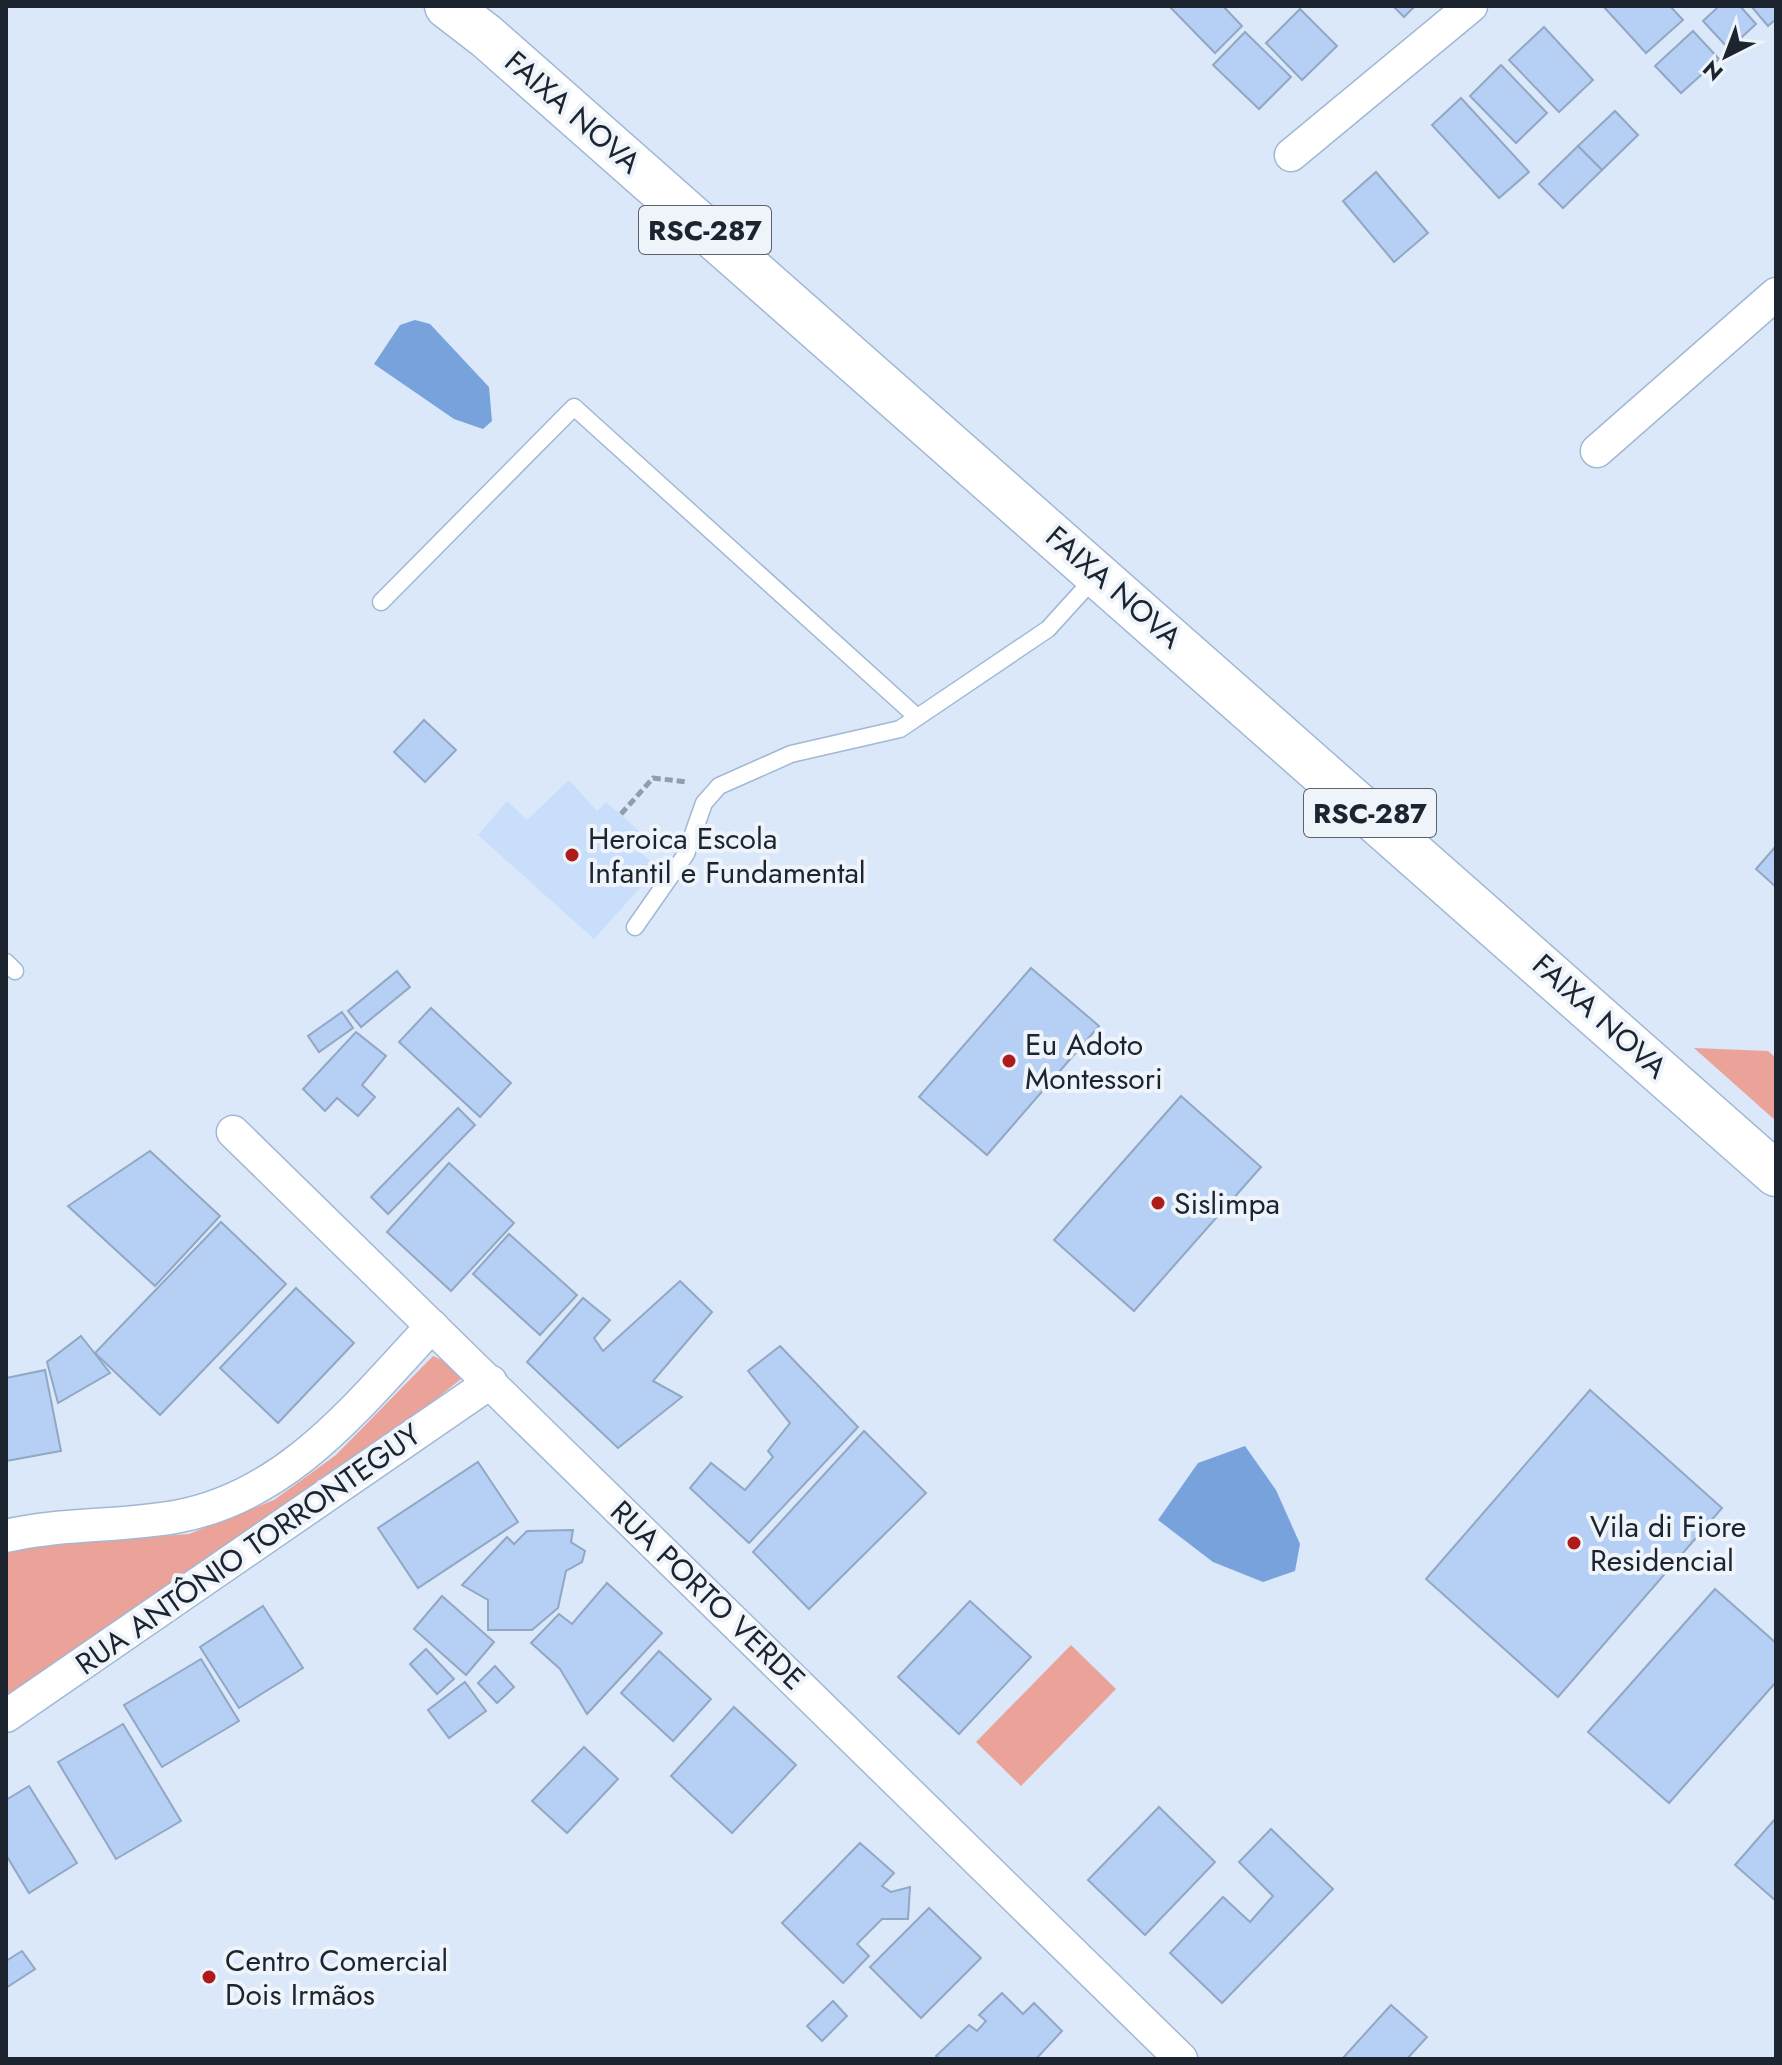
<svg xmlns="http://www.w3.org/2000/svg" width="1782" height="2065" font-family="Jost,sans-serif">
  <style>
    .built { fill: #c8defb }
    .green { fill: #eaa299 }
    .water { fill: #77a2db }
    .building { fill: #b5d0f4; stroke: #91a7c4; stroke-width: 2 }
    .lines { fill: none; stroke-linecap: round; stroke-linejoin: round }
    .lane-casing { stroke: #a1b8d5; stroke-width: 19 }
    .street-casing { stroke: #a1b8d5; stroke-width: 35 }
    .highway-casing { stroke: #a1b8d5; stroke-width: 47 }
    .path { stroke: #919dac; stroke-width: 5; stroke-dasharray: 8 4; stroke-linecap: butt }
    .lane { stroke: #fff; stroke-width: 16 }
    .street { stroke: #fff; stroke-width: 32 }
    .highway { stroke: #fff; stroke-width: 44 }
    .poi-dot { fill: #ad1c1a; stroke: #eff4fa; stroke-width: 3 }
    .labels { text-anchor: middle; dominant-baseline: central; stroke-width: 8; stroke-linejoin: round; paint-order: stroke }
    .shield { fill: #eff4fa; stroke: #5b626c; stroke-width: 2 }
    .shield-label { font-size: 28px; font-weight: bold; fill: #1b242f }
    .street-label { font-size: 30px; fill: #1b242f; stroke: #eff4fa }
    .poi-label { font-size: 30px; fill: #1b242f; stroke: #eff4fa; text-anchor: start }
  </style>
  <rect width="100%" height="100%" fill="#dae8fa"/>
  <path class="built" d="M569 780 597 811 606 802 639 831 630 843 658 868 594 939 478 835 507 801 527 820Z"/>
  <g class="green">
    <path d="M1694 1048 1768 1051 1776 1058V1121Z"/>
    <path d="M433 1356 453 1365 461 1379 360 1460 6 1701V1553L26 1546 189 1534 274 1500 336 1455Z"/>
    <path d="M1071 1645 1116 1689 1021 1786 976 1742Z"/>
  </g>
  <g class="water">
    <path d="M415 320 430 324 489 387 492 421 483 429 454 419 374 364 400 325Z"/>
    <path d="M1245 1446 1276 1490 1300 1544 1295 1571 1263 1582 1213 1562 1158 1520 1198 1463Z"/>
  </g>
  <g class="building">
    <path d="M1169 6H1223L1242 26 1215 53Z"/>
    <path d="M1393 6H1415L1404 17Z"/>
    <path d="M1603 6H1670L1683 20 1646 53Z"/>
    <path d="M1719 6H1740L1756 24 1729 49 1703 21Z"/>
    <path d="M1751 6H1776V19L1768 26Z"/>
    <path d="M1300 9 1337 46 1302 80 1266 43Z"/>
    <path d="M1544 27 1593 80 1559 112 1509 60Z"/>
    <path d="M1693 31 1719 59 1681 93 1655 66Z"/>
    <path d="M1245 32 1291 77 1259 109 1213 65Z"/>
    <path d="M1501 65 1547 113 1516 143 1470 96Z"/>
    <path d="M1461 98 1529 172 1499 198 1432 125Z"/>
    <path d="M1615 111 1638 135 1602 170 1578 146Z"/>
    <path d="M1578 146 1602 170 1563 208 1539 184Z"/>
    <path d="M1376 172 1428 233 1394 262 1343 201Z"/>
    <path d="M424 720 456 750 425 782 394 752Z"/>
    <path d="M1776 846V887L1756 869Z"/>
    <path d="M1031 968 1099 1026 987 1155 919 1097Z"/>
    <path d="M397 971 410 987 361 1027 348 1011Z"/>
    <path d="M431 1008 511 1083 480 1117 399 1042Z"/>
    <path d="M342 1012 353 1028 319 1052 308 1036Z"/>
    <path d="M356 1032 386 1056 362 1085 375 1097 358 1116 337 1098 325 1111 303 1089Z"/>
    <path d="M1181 1096 1261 1167 1134 1311 1054 1240Z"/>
    <path d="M458 1108 475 1125 388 1214 371 1197Z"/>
    <path d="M150 1151 220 1216 155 1286 68 1206Z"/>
    <path d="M449 1163 514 1223 451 1291 387 1232Z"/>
    <path d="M221 1222 286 1284 160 1415 95 1353Z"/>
    <path d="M509 1234 577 1295 540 1335 473 1274Z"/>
    <path d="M680 1281 712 1312 653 1381 682 1397 618 1448 527 1362 583 1298 610 1320 594 1338 603 1351Z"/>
    <path d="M296 1288 354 1343 278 1423 220 1368Z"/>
    <path d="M81 1336 110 1373 58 1403 47 1362Z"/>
    <path d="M780 1346 858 1427 749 1543 690 1488 711 1463 745 1490 773 1457 768 1451 790 1423 748 1371Z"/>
    <path d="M45 1370 61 1451 6 1461V1378Z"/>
    <path d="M1590 1390 1722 1508 1558 1697 1426 1579Z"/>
    <path d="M864 1431 926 1493 809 1609 753 1552Z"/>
    <path d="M478 1462 518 1522 418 1588 378 1528Z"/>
    <path d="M573 1530 571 1542 585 1551 582 1562 566 1571 558 1608 532 1630H488V1600L462 1585 507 1537 514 1544 527 1531Z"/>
    <path d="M607 1583 662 1633 587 1714 560 1669 531 1643 559 1614 572 1624Z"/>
    <path d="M1715 1589 1776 1643V1682L1669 1803 1588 1732Z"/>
    <path d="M442 1596 494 1642 466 1675 414 1629Z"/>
    <path d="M970 1601 1031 1657 959 1734 898 1677Z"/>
    <path d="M263 1606 303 1668 239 1708 200 1647Z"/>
    <path d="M426 1649 454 1679 437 1694 410 1664Z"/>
    <path d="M659 1651 711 1699 673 1741 621 1693Z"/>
    <path d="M201 1659 239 1721 162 1767 124 1705Z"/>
    <path d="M495 1666 514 1687 497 1703 478 1683Z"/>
    <path d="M465 1682 486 1711 449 1738 428 1710Z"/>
    <path d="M734 1707 796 1765 732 1833 671 1776Z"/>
    <path d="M123 1724 181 1821 116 1859 58 1762Z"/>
    <path d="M584 1747 618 1779 567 1833 532 1801Z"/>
    <path d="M29 1786 77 1863 29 1893 6 1855V1800Z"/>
    <path d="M1159 1807 1215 1862 1145 1935 1088 1880Z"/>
    <path d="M1776 1818V1901L1735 1865Z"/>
    <path d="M1271 1829 1333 1889 1222 2003 1170 1953 1223 1897 1250 1922 1273 1896 1239 1862Z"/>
    <path d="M860 1843 894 1873 882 1886 891 1892 910 1887 908 1919H882L857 1944 869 1956 843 1983 782 1923Z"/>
    <path d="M929 1908 981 1958 921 2018 870 1967Z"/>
    <path d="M22 1951 35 1969 6 1988V1961Z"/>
    <path d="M1002 1993 1023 2014 1034 2003 1062 2031 1036 2059H939L936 2056 969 2025 977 2031 986 2021 979 2015Z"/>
    <path d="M833 2001 847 2016 822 2041 807 2026Z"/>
    <path d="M1391 2005 1427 2037 1407 2059H1342Z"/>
  </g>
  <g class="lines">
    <defs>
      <g id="lane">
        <path d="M381 602 574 407 917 717"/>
        <path d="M635 927 686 854 704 803 719 786 791 754 900 729 1048 629 1096 576"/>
        <path d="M6 962 15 971"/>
      </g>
      <g id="street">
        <path d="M1291 155 1471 6"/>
        <path d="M1597 451 1776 294"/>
        <path d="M233 1132 1181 2059"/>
        <path d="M6 1536C61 1523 118 1527 175 1517 288 1497 358 1405 432 1326"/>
        <path d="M6 1716 491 1382"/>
      </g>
      <path id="highway" d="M447 6 486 36 1776 1174"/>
    </defs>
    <use href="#lane" class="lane-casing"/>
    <use href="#street" class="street-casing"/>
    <use href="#highway" class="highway-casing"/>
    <path class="path" d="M621 814 653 778 687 782"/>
    <use href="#lane" class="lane"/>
    <use href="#street" class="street"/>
    <use href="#highway" class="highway"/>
  </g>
  <g class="poi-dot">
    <circle cx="572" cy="855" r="8"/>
    <circle cx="1009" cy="1061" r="8"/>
    <circle cx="1158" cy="1203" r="8"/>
    <circle cx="1574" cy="1543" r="8"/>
    <circle cx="209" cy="1977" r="8"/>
  </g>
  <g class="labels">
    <g class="shield">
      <rect x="639" y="206" width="132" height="48" rx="6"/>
      <rect x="1304" y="789" width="132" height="48" rx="6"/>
    </g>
    <g class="shield-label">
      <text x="705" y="230">RSC-287</text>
      <text x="1370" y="813">RSC-287</text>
    </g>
    <g class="street-label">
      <text transform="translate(573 112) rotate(41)">FAIXA NOVA</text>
      <text transform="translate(1114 587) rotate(41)">FAIXA NOVA</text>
      <text transform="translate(1600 1016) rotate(42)">FAIXA NOVA</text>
      <text transform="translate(248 1549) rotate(-35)">RUA ANTÔNIO TORRONTEGUY</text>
      <text transform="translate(708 1595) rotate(44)">RUA PORTO VERDE</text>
    </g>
    <g class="poi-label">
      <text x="588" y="838">Heroica Escola<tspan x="588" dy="34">Infantil e Fundamental</tspan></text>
      <text x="1025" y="1044">Eu Adoto<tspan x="1025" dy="34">Montessori</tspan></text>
      <text x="1174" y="1203">Sislimpa</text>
      <text x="1590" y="1526">Vila di Fiore<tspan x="1590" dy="34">Residencial</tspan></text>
      <text x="225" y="1960">Centro Comercial<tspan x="225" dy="34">Dois Irmãos</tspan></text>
    </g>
  </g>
  <rect width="1782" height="2065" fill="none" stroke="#1b242f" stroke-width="16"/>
  <g transform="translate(1726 56) rotate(222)" stroke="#eff4fa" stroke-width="6" paint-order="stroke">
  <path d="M0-6L14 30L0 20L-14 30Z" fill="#1b242f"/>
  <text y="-12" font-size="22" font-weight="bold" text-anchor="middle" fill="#1b242f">N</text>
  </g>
</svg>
